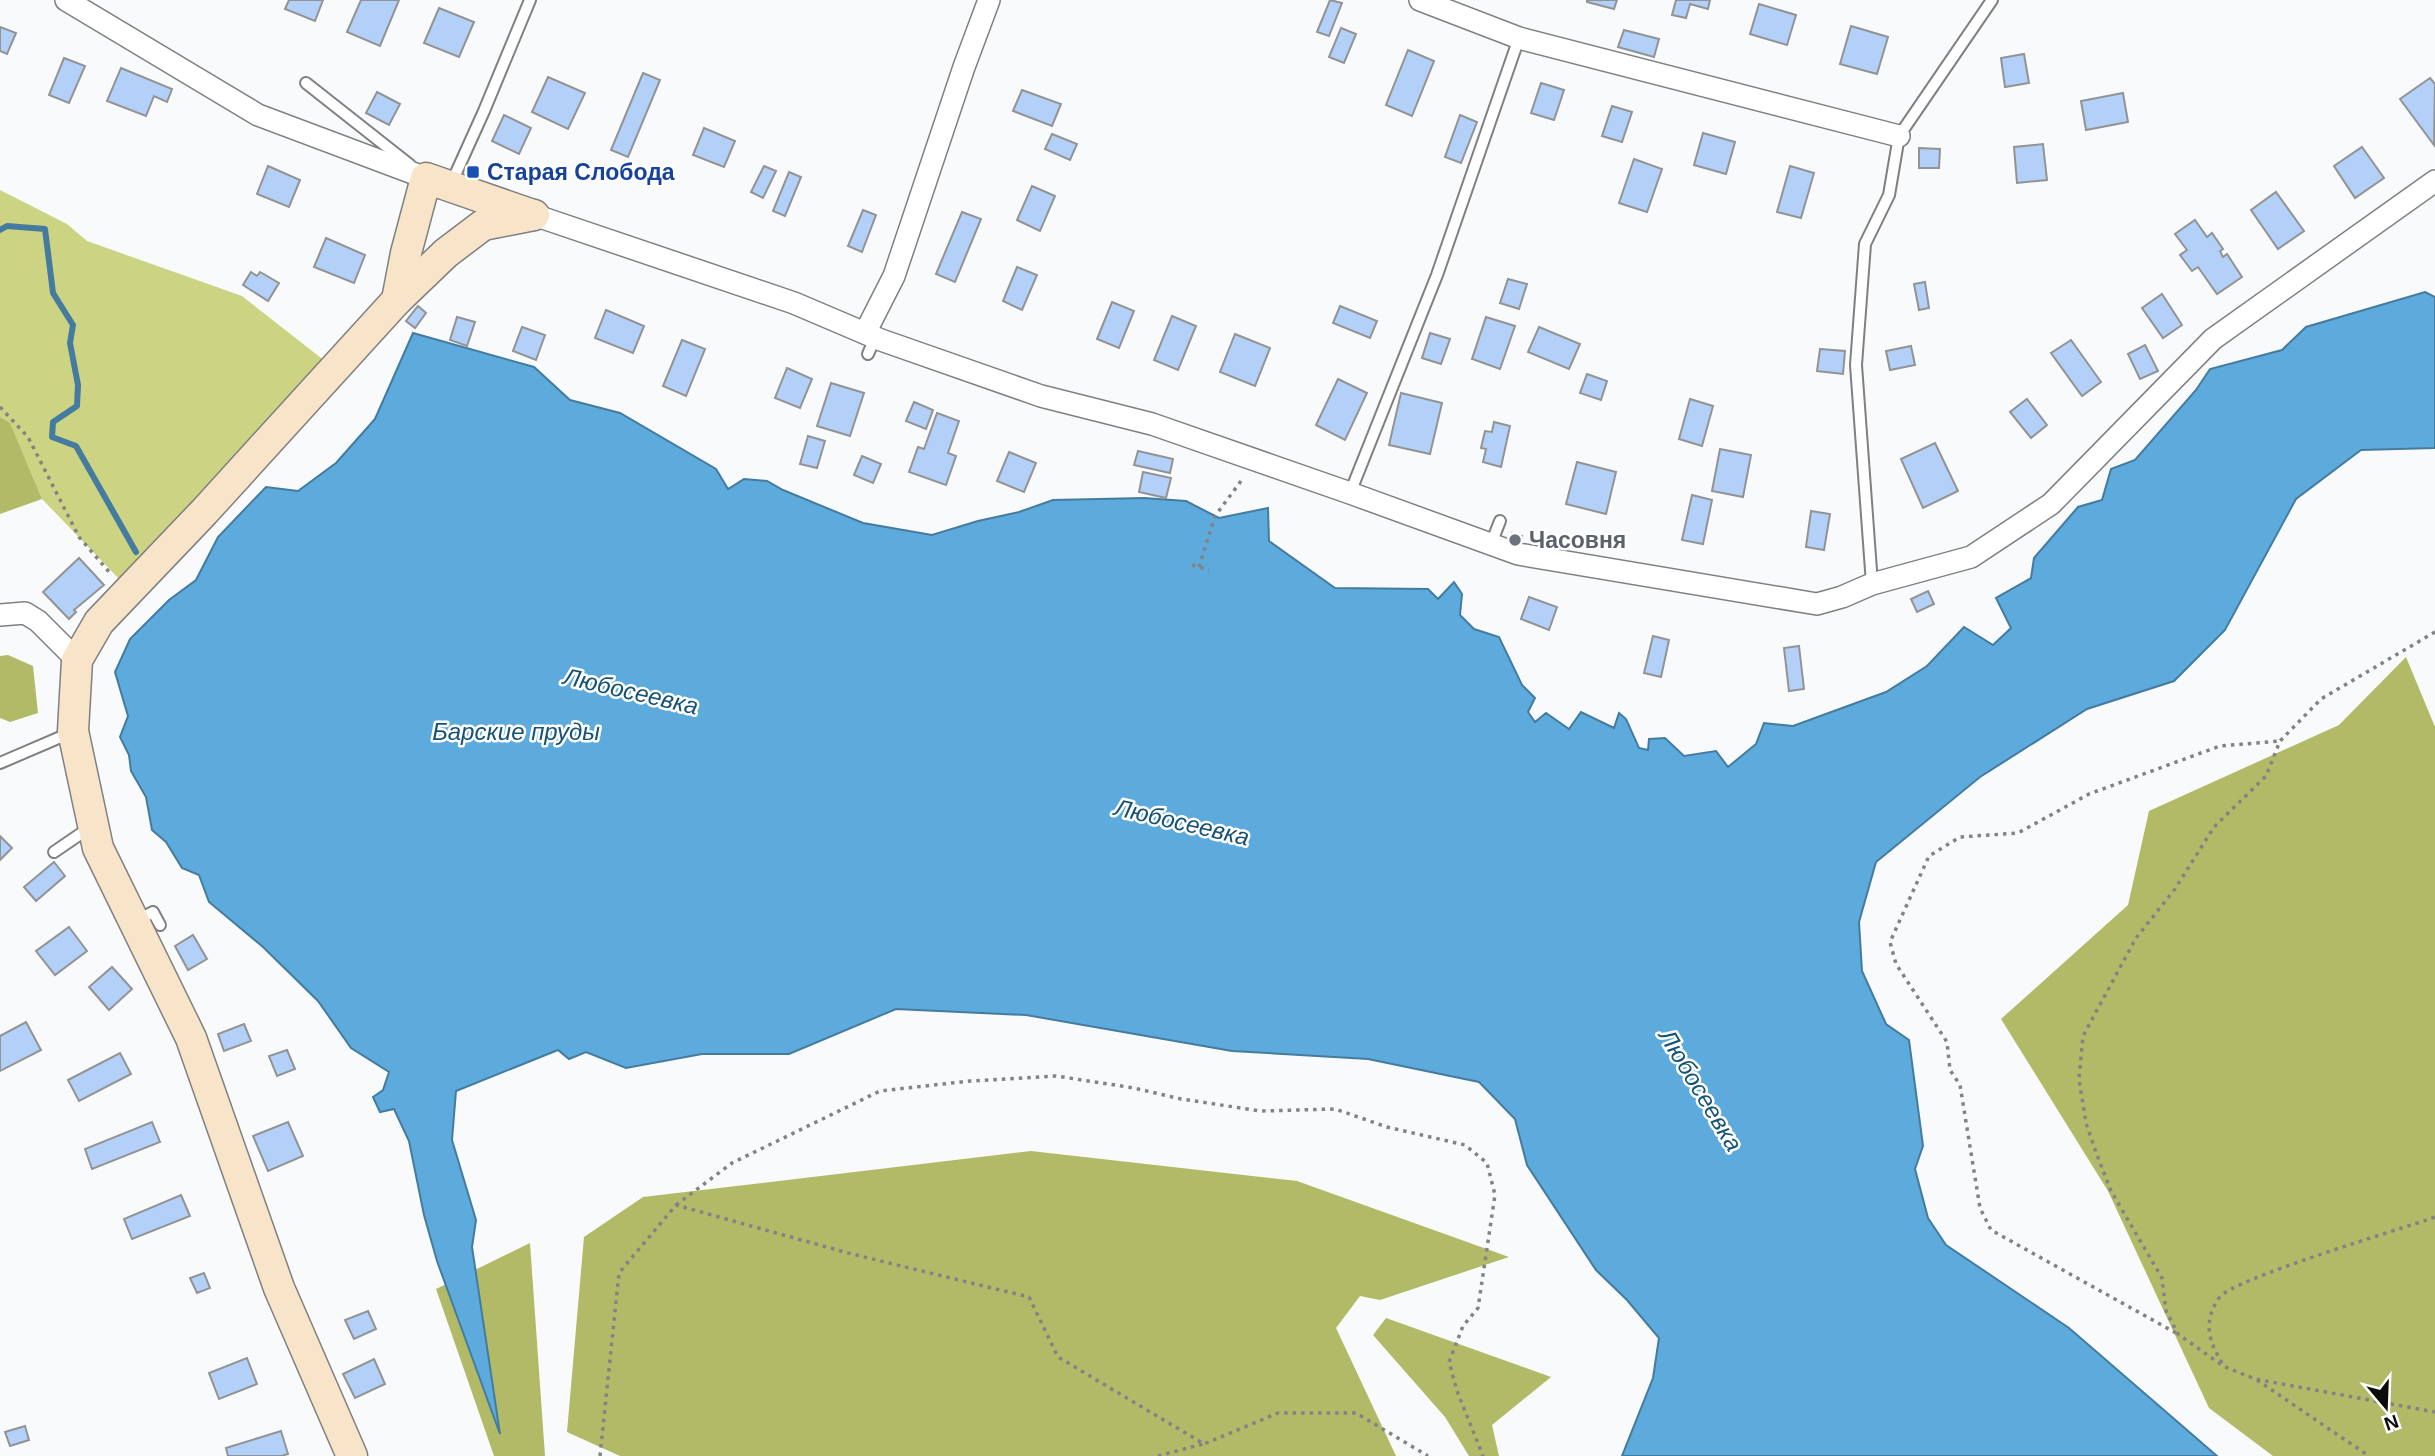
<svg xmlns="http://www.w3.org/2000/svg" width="2435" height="1456" font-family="Arial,sans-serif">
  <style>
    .green { fill: #ccd483 }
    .forest { fill: #b2ba68 }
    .water { fill: #5dabdd; stroke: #447b9e; stroke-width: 2 }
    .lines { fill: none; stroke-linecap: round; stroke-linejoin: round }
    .stream { stroke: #447b9e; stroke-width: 6 }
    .building { fill: #b3d1f8; stroke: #929394; stroke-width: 2 }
    .lane-casing { stroke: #7f8081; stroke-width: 14 }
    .street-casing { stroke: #7f8081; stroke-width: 24 }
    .secondary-casing { stroke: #7f8081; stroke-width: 33 }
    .path { stroke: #838384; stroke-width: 3.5; stroke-dasharray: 3.5 5; stroke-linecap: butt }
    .lane { stroke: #fff; stroke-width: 10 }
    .street { stroke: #fff; stroke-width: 21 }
    .secondary { stroke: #f8e4c8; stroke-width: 30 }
    .transit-dot { fill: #1a4fb4; stroke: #fff; stroke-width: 2.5 }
    .worship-dot { fill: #6b7280; stroke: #fff; stroke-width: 2.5 }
    .labels { text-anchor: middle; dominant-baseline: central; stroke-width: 5; stroke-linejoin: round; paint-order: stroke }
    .transit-label { font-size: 23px; font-weight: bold; fill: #164399; stroke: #fff; text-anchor: start }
    .worship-label { font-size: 23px; font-weight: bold; fill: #5b616d; stroke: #fff; text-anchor: start }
    .water-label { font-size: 24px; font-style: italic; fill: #165274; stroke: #fff }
  </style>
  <rect width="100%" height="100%" fill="#f9fafb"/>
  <path class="green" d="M0 190 67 224 87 241 242 296 330 365 123 583 42 499 10 424 0 417Z"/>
  <g class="forest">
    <path d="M0 417 10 423 42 499 0 514Z"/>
    <path d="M8 655 33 666 38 713 10 722 0 718V656Z"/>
    <path d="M2406 657 2435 727V1456H2273L2209 1408 2108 1191 2001 1019 2128 905 2149 811 2339 725Z"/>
    <path d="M1031 1151 1297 1181 1509 1257 1380 1300 1360 1296 1336 1328 1396 1456H620L567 1432 584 1237 643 1197Z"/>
    <path d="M530 1243 545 1456H494L436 1289Z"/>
    <path d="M1386 1318 1551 1377 1492 1425 1499 1456H1469L1445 1417 1373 1335Z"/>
  </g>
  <path class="water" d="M2425 292 2435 297V448L2361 450 2296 499 2225 630 2174 681 2087 709 1980 777 1876 862 1859 922 1862 971 1886 1024 1909 1040 1923 1146 1915 1169 1928 1218 1946 1245 2069 1328 2217 1456H1622L1653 1378 1659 1338 1627 1300 1596 1270 1527 1165 1515 1119 1479 1082 1368 1059 1232 1051 1026 1015 896 1009 789 1054H702L626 1068 586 1052 569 1059 558 1050 456 1091 452 1140 476 1220 472 1247 500 1434 437 1261 424 1215 409 1141 394 1109 380 1112 373 1097 383 1090 389 1072 351 1048 318 1001 263 947 209 902 199 875 182 868 166 842 152 830 146 797 131 771 129 755 120 737 128 716 115 672 130 639 169 600 196 580 218 537 266 487 298 491 336 463 375 419 413 333 534 367 570 400 620 413 716 469 728 489 744 479 767 481 783 490 863 523 932 535 978 521 1019 512 1053 500 1144 498 1186 501 1219 518 1268 508 1269 541 1335 588 1428 589 1438 599 1454 582 1462 594 1460 615 1474 629 1499 637 1522 685 1535 698 1528 712 1535 722 1546 713 1569 729 1581 712 1614 728 1619 713 1626 719 1639 748 1648 750 1649 739 1665 738 1684 756 1716 751 1728 767 1756 744 1764 723 1793 726 1886 692 1927 666 1964 627 1993 645 2011 628 1996 598 2031 578 2034 558 2078 507 2102 500 2111 469 2135 460 2196 390 2210 369 2282 350 2306 327Z"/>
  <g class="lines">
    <path class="stream" d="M0 230 7 226 45 229 53 293 73 325 70 343 78 385 77 406 53 422 52 437 76 446 136 552"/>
  </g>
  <g class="building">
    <path d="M289 0H323L315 21 285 9Z"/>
    <path d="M361 0H399L380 46 347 32Z"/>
    <path d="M1330 0 1342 3 1329 36 1317 32Z"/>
    <path d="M1587 0H1617L1614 9 1587 2Z"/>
    <path d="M1676 0H1710L1708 9 1690 4 1686 18 1672 15Z"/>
    <path d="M1759 4 1796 15 1787 45 1750 34Z"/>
    <path d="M439 8 474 22 459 57 424 43Z"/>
    <path d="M1851 26 1888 37 1877 74 1840 64Z"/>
    <path d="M0 27 16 33 7 54 0 51Z"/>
    <path d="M1341 28 1356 34 1344 63 1329 57Z"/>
    <path d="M1624 30 1659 39 1654 57 1618 47Z"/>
    <path d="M1408 50 1434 61 1412 116 1386 105Z"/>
    <path d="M2024 54 2029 83 2005 87 2001 58Z"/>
    <path d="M64 58 85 66 69 103 49 95Z"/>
    <path d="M121 68 172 89 167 102 154 96 146 116 107 101Z"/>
    <path d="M643 73 660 80 628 157 611 150Z"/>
    <path d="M548 77 585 93 568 129 532 112Z"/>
    <path d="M2430 78 2435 84 2434 145 2400 99Z"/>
    <path d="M1541 83 1564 90 1554 120 1531 113Z"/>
    <path d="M1022 90 1061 104 1052 126 1013 111Z"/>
    <path d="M377 92 400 104 389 125 366 113Z"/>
    <path d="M2123 93 2128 122 2086 130 2081 101Z"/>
    <path d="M1612 106 1632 112 1622 142 1602 136Z"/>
    <path d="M504 115 531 128 519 154 492 141Z"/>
    <path d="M1460 115 1477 122 1461 163 1445 157Z"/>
    <path d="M704 128 735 141 724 167 693 155Z"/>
    <path d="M1703 133 1735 142 1726 174 1694 165Z"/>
    <path d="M1052 134 1077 144 1070 160 1045 149Z"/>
    <path d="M2043 144 2047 180 2017 183 2014 147Z"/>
    <path d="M2362 147 2384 178 2355 198 2334 166Z"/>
    <path d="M1919 148 1940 149 1939 168H1919Z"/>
    <path d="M1634 159 1662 169 1647 212 1619 203Z"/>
    <path d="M268 166 300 180 289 207 257 194Z"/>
    <path d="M764 166 776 171 763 198 751 192Z"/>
    <path d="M1790 166 1814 173 1801 218 1777 212Z"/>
    <path d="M789 172 801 177 785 216 773 211Z"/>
    <path d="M1032 186 1055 196 1040 231 1017 220Z"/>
    <path d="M2276 192 2304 231 2278 249 2251 210Z"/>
    <path d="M863 210 876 215 862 252 848 246Z"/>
    <path d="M962 212 981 219 955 282 936 274Z"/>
    <path d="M2195 220 2207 237 2212 233 2223 249 2220 251 2223 257 2227 254 2242 277 2217 294 2198 267 2192 271 2180 255 2187 250 2175 234Z"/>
    <path d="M326 238 365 255 354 283 314 267Z"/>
    <path d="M1017 267 1037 275 1022 310 1003 301Z"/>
    <path d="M251 272 257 276 260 272 279 283 268 301 243 285Z"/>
    <path d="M1508 279 1527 284 1519 309 1500 303Z"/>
    <path d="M1925 282 1929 308 1919 310 1914 284Z"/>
    <path d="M2162 294 2182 325 2163 338 2142 308Z"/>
    <path d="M1112 302 1134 311 1119 348 1097 339Z"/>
    <path d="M418 306 426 313 415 328 406 321Z"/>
    <path d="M1340 306 1377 321 1370 338 1333 323Z"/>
    <path d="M606 310 644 326 633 353 595 338Z"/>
    <path d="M1172 316 1196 326 1178 370 1154 360Z"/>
    <path d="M457 317 475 322 467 346 450 340Z"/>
    <path d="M1486 317 1515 326 1500 369 1472 359Z"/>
    <path d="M522 327 545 335 536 360 513 351Z"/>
    <path d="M1539 327 1580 344 1569 369 1528 352Z"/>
    <path d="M1430 333 1450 339 1441 364 1422 358Z"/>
    <path d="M1235 334 1270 348 1255 386 1220 372Z"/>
    <path d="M682 340 705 349 686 396 663 386Z"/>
    <path d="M2071 340 2101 382 2082 396 2051 353Z"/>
    <path d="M2145 345 2158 371 2140 379 2128 354Z"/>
    <path d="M1911 346 1915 365 1890 370 1886 351Z"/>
    <path d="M1820 349 1845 351 1843 374 1817 371Z"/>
    <path d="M787 368 812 379 800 408 775 398Z"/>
    <path d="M1587 374 1607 381 1601 400 1580 393Z"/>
    <path d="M1338 379 1367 393 1345 440 1316 425Z"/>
    <path d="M831 383 864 393 850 436 817 426Z"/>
    <path d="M1401 393 1442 403 1430 454 1389 445Z"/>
    <path d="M1690 399 1713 406 1702 446 1679 439Z"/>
    <path d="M2027 399 2047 425 2031 438 2010 412Z"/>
    <path d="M914 402 933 410 926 429 906 421Z"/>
    <path d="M937 413 959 421 948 453 956 456 946 485 909 472 918 447 924 449Z"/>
    <path d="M1494 422 1510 426 1501 467 1483 462 1486 449 1481 448 1485 431 1492 432Z"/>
    <path d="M808 436 825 441 817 468 800 464Z"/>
    <path d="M1935 443 1958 491 1923 508 1901 459Z"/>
    <path d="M1720 449 1751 455 1743 497 1712 491Z"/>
    <path d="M1138 451 1173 459 1170 473 1134 465Z"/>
    <path d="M1009 452 1036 463 1024 492 997 481Z"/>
    <path d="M862 456 881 464 873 483 854 475Z"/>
    <path d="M1577 462 1616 472 1606 514 1566 504Z"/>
    <path d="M1143 472 1171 478 1166 498 1139 492Z"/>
    <path d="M1692 495 1712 500 1703 544 1682 540Z"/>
    <path d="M1811 511 1830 514 1824 550 1806 547Z"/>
    <path d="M1512 533 1522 536 1518 547 1508 544Z"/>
    <path d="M79 558 104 585 74 610 76 612 69 619 43 592Z"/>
    <path d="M1928 591 1934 604 1917 612 1911 599Z"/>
    <path d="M1529 597 1557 607 1549 630 1521 619Z"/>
    <path d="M1653 636 1669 640 1661 677 1644 673Z"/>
    <path d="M1799 646 1804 689 1789 691 1784 648Z"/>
    <path d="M0 836 12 848 0 860Z"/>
    <path d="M54 862 65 876 36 901 24 887Z"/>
    <path d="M69 927 87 951 55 975 36 951Z"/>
    <path d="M193 935 207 959 188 970 175 946Z"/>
    <path d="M112 967 132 989 109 1010 89 987Z"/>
    <path d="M26 1022 41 1050 0 1071V1036Z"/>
    <path d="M244 1024 251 1041 224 1051 218 1034Z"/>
    <path d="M287 1050 295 1069 277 1076 269 1056Z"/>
    <path d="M120 1053 131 1074 79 1101 68 1080Z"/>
    <path d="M152 1122 160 1142 92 1169 85 1149Z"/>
    <path d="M288 1122 303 1156 268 1171 253 1136Z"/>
    <path d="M181 1195 190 1216 132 1239 124 1219Z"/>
    <path d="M204 1273 210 1288 197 1293 190 1278Z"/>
    <path d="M368 1311 376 1329 354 1339 345 1320Z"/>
    <path d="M247 1358 257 1384 219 1399 209 1373Z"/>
    <path d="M374 1359 385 1384 355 1398 343 1374Z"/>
    <path d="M25 1426 29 1440 10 1446 5 1432Z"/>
    <path d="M281 1431 288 1454 281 1456H228L226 1448Z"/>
  </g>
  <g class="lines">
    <defs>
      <g id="lane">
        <path d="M306 83 410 165"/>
        <path d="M451 184 484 111 530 0"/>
        <path d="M868 354 875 338"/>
        <path d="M1350 493 1437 275 1519 38"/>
        <path d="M1491 544 1500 521"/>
        <path d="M1872 584 1856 365 1865 244 1889 195 1899 136 1992 0"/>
        <path d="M0 763 70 733"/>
        <path d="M54 852 92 826"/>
        <path d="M134 922 153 912 160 925"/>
      </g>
      <g id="street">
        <path d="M66 0 258 115 426 178"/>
        <path d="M1420 0 1519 38 1899 136"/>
        <path d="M534 215 794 303 881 340 1041 396 1152 424 1350 493 1518 554 1817 604 1842 597 1872 584 1971 557 2051 504 2213 339 2435 181"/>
        <path d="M865 333 894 276 964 67 989 0"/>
        <path d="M0 615 25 613 38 621 77 660"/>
      </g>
      <g id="secondary">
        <path d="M397 300 406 253 426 178 533 215"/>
        <path d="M352 1456 279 1288 191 1038 98 848 73 731 77 660 99 622 204 512 397 300 446 253 483 225 534 215"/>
      </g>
    </defs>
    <use href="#lane" class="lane-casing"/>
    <use href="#street" class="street-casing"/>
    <use href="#secondary" class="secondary-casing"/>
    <g class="path">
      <path d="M0 407 28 437 79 537 110 573"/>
      <path d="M1192 565 1209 570"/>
      <path d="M1199 567 1215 516 1244 477"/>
      <path d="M2435 632 2321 699 2280 741 2266 776 2214 827 2175 889 2136 938 2083 1036 2079 1079 2086 1123 2097 1155 2111 1191 2162 1278 2166 1311 2178 1334 2223 1366 2255 1379 2435 1412"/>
      <path d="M676 1205 732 1163 880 1091 970 1081 1056 1076 1134 1088 1181 1099 1261 1111 1335 1109 1387 1127 1465 1145 1487 1163 1495 1195 1478 1308 1463 1326 1449 1362 1457 1391 1483 1456"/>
      <path d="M2176 1333 1991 1230 1980 1208 1960 1085 1950 1070 1947 1042 1896 964 1890 942 1929 856 1960 837 2018 833 2089 794 2220 746 2280 741"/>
      <path d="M2222 1363C2208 1339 2203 1322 2219 1298 2231 1279 2402 1229 2435 1217"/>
      <path d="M2257 1380 2369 1456"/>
      <path d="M600 1456 619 1273 676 1205 848 1253 1029 1297 1058 1357 1204 1444 1278 1413H1356L1428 1456"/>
      <path d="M1158 1456 1203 1444"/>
    </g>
    <use href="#lane" class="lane"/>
    <use href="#street" class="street"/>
    <use href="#secondary" class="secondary"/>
  </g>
  <rect class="transit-dot" x="466" y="165" width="14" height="14" rx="3.5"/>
  <circle class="worship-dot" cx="1515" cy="540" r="7"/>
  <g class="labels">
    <g class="transit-label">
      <text x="487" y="172">Старая Слобода</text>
    </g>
    <g class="worship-label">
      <text x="1529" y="540">Часовня</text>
    </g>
    <g class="water-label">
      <text transform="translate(631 691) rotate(13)">Любосеевка</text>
      <text x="516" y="731">Барские пруды</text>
      <text transform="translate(1182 822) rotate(13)">Любосеевка</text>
      <text transform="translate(1701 1090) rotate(59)">Любосеевка</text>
    </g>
  </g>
  <g transform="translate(2386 1407) rotate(161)" stroke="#ffffff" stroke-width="5" paint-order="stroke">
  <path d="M0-5L12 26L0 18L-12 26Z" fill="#0b0b0c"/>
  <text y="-10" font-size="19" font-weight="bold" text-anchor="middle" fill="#0b0b0c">N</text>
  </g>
</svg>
